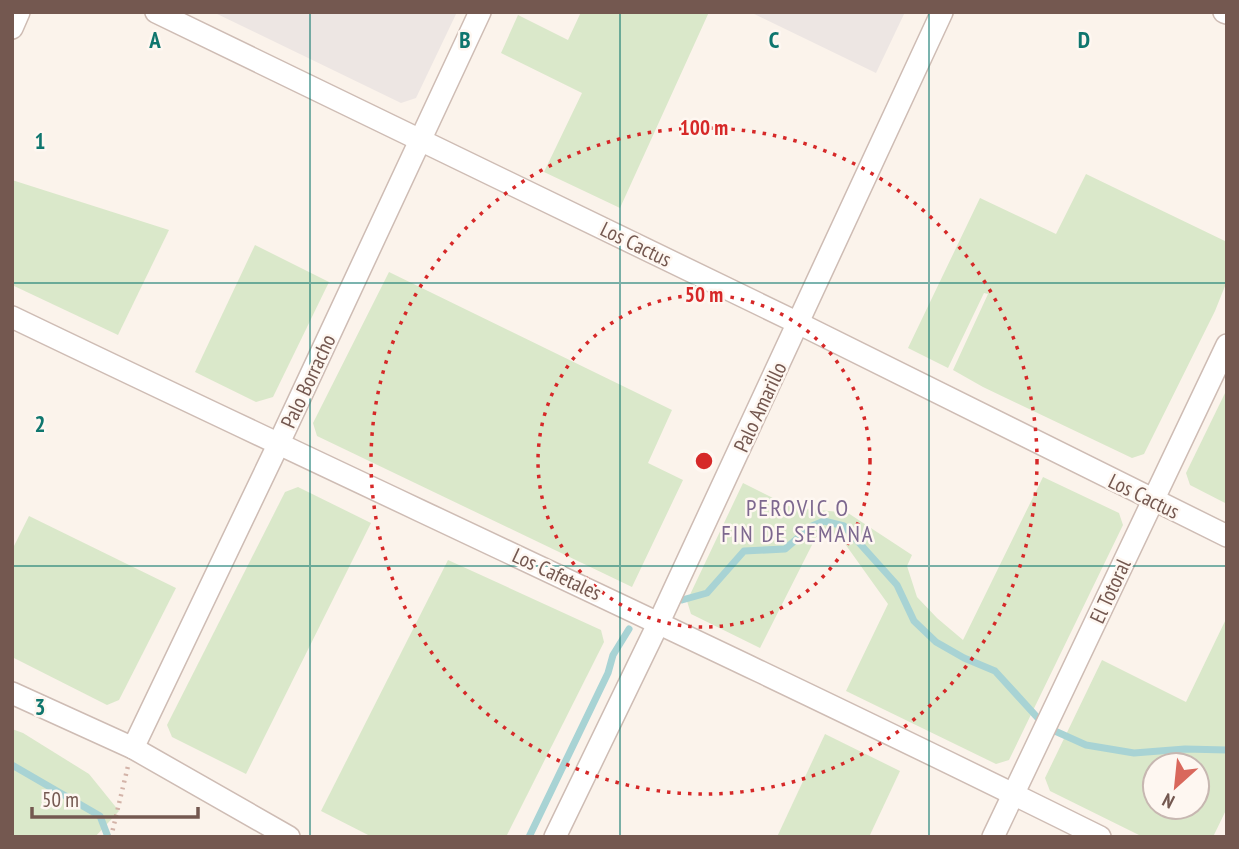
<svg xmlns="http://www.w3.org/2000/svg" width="1239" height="849" font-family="'PT Sans Narrow',sans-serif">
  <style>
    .industrial { fill: #ede6e3 }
    .green { fill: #dae8ca; fill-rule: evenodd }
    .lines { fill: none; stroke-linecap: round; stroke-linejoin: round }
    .stream { stroke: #a8d3d4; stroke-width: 7 }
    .street-casing { stroke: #cebcb4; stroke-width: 24 }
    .path { stroke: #d3b3a8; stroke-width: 4.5; stroke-dasharray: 2 5; stroke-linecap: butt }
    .street { stroke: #fff; stroke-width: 21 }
    .grid { fill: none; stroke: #0f766e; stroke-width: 2; stroke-opacity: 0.55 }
    .ring { fill: none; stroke: #d62828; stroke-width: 3.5; stroke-dasharray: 3.5 7 }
    .labels { text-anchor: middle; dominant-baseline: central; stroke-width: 5; stroke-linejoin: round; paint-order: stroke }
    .street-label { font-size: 21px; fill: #745850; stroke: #fef7f1 }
    .neighbourhood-label { font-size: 23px; letter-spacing: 2px; fill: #7d688f; stroke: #fef7f1 }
    .grid-label { font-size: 23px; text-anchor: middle; font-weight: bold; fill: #0f766e; stroke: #fef7f1; stroke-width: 5; stroke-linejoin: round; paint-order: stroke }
    .centre { fill: #d62828; stroke: #fef7f1; stroke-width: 3.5 }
    .ring-label { font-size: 21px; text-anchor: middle; font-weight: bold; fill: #d62828; stroke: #fef7f1; stroke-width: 5; stroke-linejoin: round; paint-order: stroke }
  </style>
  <rect width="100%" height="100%" fill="#fbf3eb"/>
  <g class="industrial">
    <path d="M213 12H457L416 98 401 103Z"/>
    <path d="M750 12H905L876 73Z"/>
  </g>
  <g class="green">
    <path d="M581 12H709L620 208 544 172 582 93 501 53 518 15 568 40Z"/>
    <path d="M1086 174 1227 242V281L1215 311 1144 454 1132 458 983 387 953 370 988 294 984 293 948 368 908 348 980 198 1056 234Z"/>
    <path d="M12 180 169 230 118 335 12 285Z"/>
    <path d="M255 245 329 282 273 397 256 402 195 372Z"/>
    <path d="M389 272 672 410 648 463 683 480 632 587 317 436 313 423Z"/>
    <path d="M1227 389V504L1190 485 1186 473Z"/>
    <path d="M1043 477 1119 513 1123 525 1009 760 996 764 846 691 888 604 843 541 816 537 760 648 691 614 687 601 743 483 791 507 848 513 912 555 907 566 917 597 937 618 963 640Z"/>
    <path d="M298 487 371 523 246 774 172 737 167 725 285 492Z"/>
    <path d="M29 516 176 588 119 700 107 705 12 657V550Z"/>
    <path d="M448 560 601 630 604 642 506 837H372L321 811Z"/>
    <path d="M1227 617V808L1213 837H1143L1050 791 1045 778 1102 660 1186 702ZM1197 765V807H1155V765Z"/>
    <path d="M12 729 23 733 89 774 119 811 95 837H12Z"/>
    <path d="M825 734 900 771 869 837H777Z"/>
  </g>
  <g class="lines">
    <g class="stream">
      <path d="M682 600 707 593 744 551 785 549 812 526 824 521 844 526 897 585 914 621 936 642 964 658 995 671 1046 727 1086 745 1134 753 1185 749 1227 750"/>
      <path d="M12 765 100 816 108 837"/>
      <path d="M529 837 608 673 613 655 629 629"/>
    </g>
    <defs>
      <g id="street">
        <path d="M156 12 798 323 1227 536"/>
        <path d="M1224 12 1227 13"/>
        <path d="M12 28 19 12"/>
        <path d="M12 317C374 491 740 658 1100 837"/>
        <path d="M12 693 133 748 289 837"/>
        <path d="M133 748 278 445 480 12"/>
        <path d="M555 837 659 622 942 12"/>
        <path d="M993 837 1227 345"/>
      </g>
    </defs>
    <use href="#street" class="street-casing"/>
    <path class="path" d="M111 837 128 766"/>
    <use href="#street" class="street"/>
  </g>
  <path class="grid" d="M310 12V837M620 12V837M929 12V837M12 283H1227M12 566H1227"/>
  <g class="ring">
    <circle cx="704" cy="461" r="166"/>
    <circle cx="704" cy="461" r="333"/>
  </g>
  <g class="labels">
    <g class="street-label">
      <text transform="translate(636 244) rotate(26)">Los Cactus</text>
      <text transform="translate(308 381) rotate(-65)">Palo Borracho</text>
      <text transform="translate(760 407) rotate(-65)">Palo Amarillo</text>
      <text transform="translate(1144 496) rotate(26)">Los Cactus</text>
      <text transform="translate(557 574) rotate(25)">Los Cafetales</text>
      <text transform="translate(1110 591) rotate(-65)">El Totoral</text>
    </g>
    <g class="neighbourhood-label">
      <text x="798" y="507">PEROVIC O<tspan x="798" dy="26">FIN DE SEMANA</tspan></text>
    </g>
  </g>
  <g class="grid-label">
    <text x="155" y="48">A</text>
    <text x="465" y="48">B</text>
    <text x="774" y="48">C</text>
    <text x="1084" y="48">D</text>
    <text x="40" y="149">1</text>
    <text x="40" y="432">2</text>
    <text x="40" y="715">3</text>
  </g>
  <circle cx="704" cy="461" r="10" class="centre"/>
  <g class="ring-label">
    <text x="704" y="135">100 m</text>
    <text x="704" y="302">50 m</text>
  </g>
  <rect width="1239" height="849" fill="none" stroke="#745850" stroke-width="28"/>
  <g transform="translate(1176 786) rotate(207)"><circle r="33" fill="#fef7f1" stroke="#c7b7b1" stroke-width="2"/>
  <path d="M0-5L12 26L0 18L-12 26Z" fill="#d9685c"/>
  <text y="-10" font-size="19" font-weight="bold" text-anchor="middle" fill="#745850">N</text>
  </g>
  <path d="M32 807v10h166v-10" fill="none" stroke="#745850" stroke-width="3.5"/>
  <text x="42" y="807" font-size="21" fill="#745850" stroke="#fef7f1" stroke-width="5" paint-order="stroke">50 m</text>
</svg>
